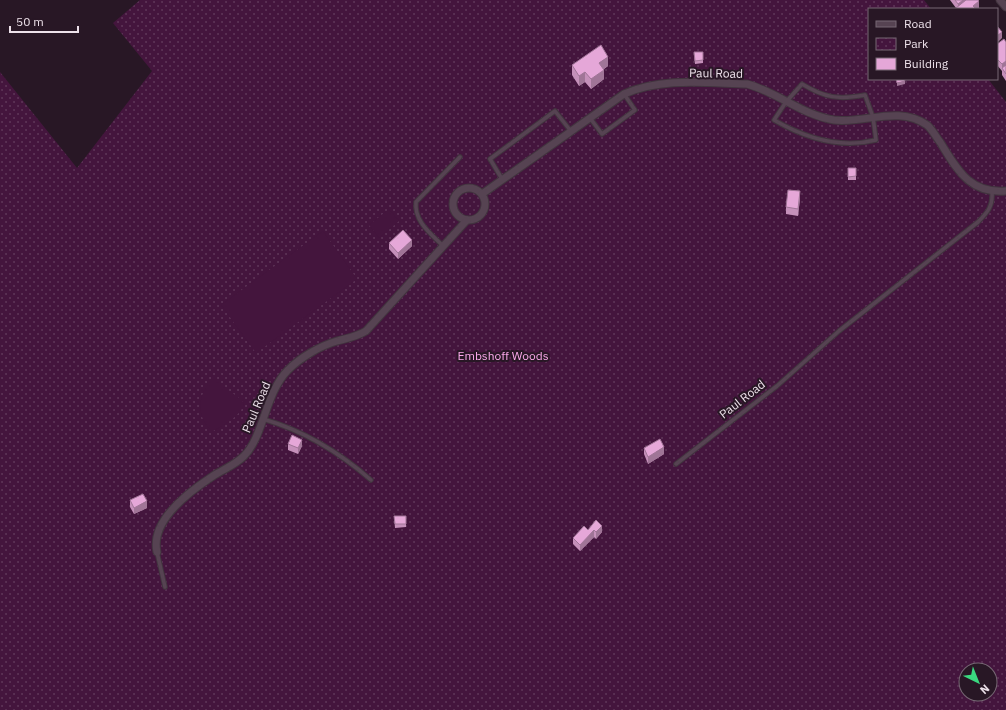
<svg xmlns="http://www.w3.org/2000/svg" width="1006" height="710" font-family="'IBM Plex Sans',sans-serif">
  <style>
    .park { fill: url(#park-dots); fill-rule: evenodd }
    .garden { fill: #44153d }
    .lines { fill: none; stroke-linecap: round; stroke-linejoin: round }
    .service-casing { stroke: #41343e; stroke-width: 5.5 }
    .minor-casing { stroke: #41343e; stroke-width: 9 }
    .service { stroke: #564352; stroke-width: 3.5 }
    .minor { stroke: #564352; stroke-width: 7 }
    .wall { fill: #c590ba }
    .shaded-wall { fill: #a07597 }
    .building { fill: #e5a7d8; stroke: #a07597 }
    .labels { text-anchor: middle; dominant-baseline: central; stroke-width: 4; stroke-linejoin: round; paint-order: stroke }
    .street-label { font-size: 12px; fill: #ede1ea; stroke: #281725 }
    .park-label { font-size: 12px; fill: #fba9eb; stroke: #281725 }
  </style>
  <defs>
    <pattern id="park-dots" width="8" height="8" patternUnits="userSpaceOnUse"><rect width="8" height="8" fill="#44153d"/><path d="M2 2h.1M6 6h.1" fill="none" stroke="#5f3759" stroke-width="1.8" stroke-linecap="round"/></pattern>
  </defs>
  <rect width="100%" height="100%" fill="#281725"/>
  <path class="park" d="M140 0H924L931 9H869V79H988L1006 102V710H0V72L77 168 152 71 113 23ZM966 670H990V694H966Z"/>
  <g class="garden">
    <path d="M389 209 399 221 379 238 369 225Z"/>
    <path d="M323 231 357 279 256 353 221 305Z"/>
    <path d="M214 380 242 400 244 404C241 415 223 426 213 431 195 420 197 390 214 380Z"/>
  </g>
  <g class="lines">
    <defs>
      <g id="service">
        <path d="M802 84C825 98 839 100 865 95L873 117 876 140C840 149 805 138 774 120L786 102Z"/>
        <path d="M590 118 602 134 635 110 624 94"/>
        <path d="M502 179 490 159 555 111 570 130"/>
        <path d="M442 245C430 233 414 221 416 202L460 157"/>
        <path d="M263 419C305 431 339 452 371 480"/>
        <path d="M676 464 777 386 839 331 978 222C988 212 993 206 992 192"/>
        <path d="M157 552 165 587"/>
      </g>
      <g id="minor">
        <path d="M1000 0 1006 7"/>
        <circle cx="469" cy="204" r="16"/>
        <path d="M482 194 624 94C662 77 706 83 747 84 777 92 802 115 834 120 864 124 899 105 927 125 932 129 936 137 940 142 957 169 969 194 1006 191"/>
        <path d="M157 552C150 521 190 491 213 476 224 469 235 465 244 456 264 436 265 393 288 370 301 357 320 346 337 341 348 338 356 337 366 331L467 220"/>
      </g>
    </defs>
    <use href="#service" class="service-casing"/>
    <use href="#minor" class="minor-casing"/>
    <use href="#service" class="service"/>
    <use href="#minor" class="minor"/>
  </g>
  <g class="wall">
    <path d="M950 0H978L979 9H956V8Z"/>
    <path d="M1006 42V81L1002 75V71L997 65V44Z"/>
    <path d="M694 52 703 60V63L695 64Z"/>
    <path d="M572 65 608 66 604 69V79L591 89 585 82 579 86 572 75Z"/>
    <rect x="848" y="168" width="8" height="12"/>
    <path d="M800 198 798 216 786 214V207Z"/>
    <path d="M389 243 412 246 398 259 389 249Z"/>
    <path d="M288 444 302 446 298 454 288 450Z"/>
    <path d="M644 448 664 454 648 464 644 454Z"/>
    <path d="M130 500 147 508 134 514 130 507Z"/>
    <path d="M394 516H406V527L395 528Z"/>
    <path d="M596 520 602 532 596 539 594 537 580 551 573 544V538L588 530Z"/>
  </g>
  <g class="shaded-wall">
    <path d="M963 0H970L958 9V4Z"/>
    <path d="M979 1V9H973V6Z"/>
    <path d="M1002 32V38L997 43V36Z"/>
    <path d="M608 57V66L599 72V63Z"/>
    <path d="M1006 61V67L1002 68V71V64Z"/>
    <path d="M604 70V79L591 89V79Z"/>
    <path d="M585 72V82L579 86V76Z"/>
    <path d="M905 81V84L897 86V83Z"/>
    <path d="M800 191V198L798 216V209Z"/>
    <path d="M412 240V246L398 259V253Z"/>
    <path d="M302 440V446L298 454V448Z"/>
    <path d="M664 447V454L648 464V457Z"/>
    <path d="M147 501V508L134 514V508Z"/>
    <path d="M602 526V532L596 539V532Z"/>
    <path d="M594 530V537L580 551V545Z"/>
  </g>
  <g class="building">
    <path d="M955 0H963L958 4Z"/>
    <path d="M966 0H978L979 1 973 6 976 9H956V8Z"/>
    <path d="M997 26 1002 32 997 36Z"/>
    <path d="M1004 39 1006 42V61L1002 64 997 59V44Z"/>
    <path d="M601 45 608 57 599 63 604 70 591 79 585 72 579 76 572 65Z"/>
    <path d="M694 52H703V60L695 61Z"/>
    <path d="M1006 65V74L1002 68Z"/>
    <path d="M896 79H904L905 81 897 83Z"/>
    <path d="M848 168H856V176L848 177Z"/>
    <path d="M788 190 800 191 798 209 786 207Z"/>
    <path d="M403 230 412 240 398 253 389 243Z"/>
    <path d="M292 435 302 440 298 448 288 444Z"/>
    <path d="M660 439 664 447 648 457 644 448Z"/>
    <path d="M143 494 147 501 134 508 130 500Z"/>
    <path d="M394 516H406V524H395Z"/>
    <path d="M596 520 602 526 596 532 594 530 580 545 573 538 584 526 588 530Z"/>
  </g>
  <g class="labels">
    <g class="street-label">
      <text transform="translate(716 73) rotate(1)">Paul Road</text>
      <text transform="translate(742 399) rotate(-38)">Paul Road</text>
      <text transform="translate(256 407) rotate(-67)">Paul Road</text>
    </g>
    <g class="park-label">
      <text x="503" y="355">Embshoff Woods</text>
    </g>
  </g>
  <rect x="868" y="8" width="130" height="72" fill="#281725" stroke="#776874"/>
  <rect x="876" y="21" width="20" height="6" fill="#564352" stroke="#776874"/>
  <text x="904" y="28" font-size="12" fill="#ede1ea">Road</text>
  <rect x="876" y="38" width="20" height="12" fill="url(#park-dots)" stroke="#776874"/>
  <text x="904" y="48" font-size="12" fill="#ede1ea">Park</text>
  <rect x="876" y="58" width="20" height="12" fill="#e5a7d8" stroke="#776874"/>
  <text x="904" y="68" font-size="12" fill="#ede1ea">Building</text>
  <g transform="translate(978 682) rotate(137)"><circle r="19" fill="#281725" stroke="#776874"/>
  <path d="M0-3L7 15L0 10L-7 15Z" fill="#3ad87f"/>
  <text y="-6" font-size="11" font-weight="bold" text-anchor="middle" fill="#ede1ea">N</text>
  </g>
  <path d="M10 26v6h68v-6" fill="none" stroke="#ede1ea" stroke-width="2"/>
  <text x="16" y="26" font-size="12" fill="#ede1ea" stroke="#281725" stroke-width="3" paint-order="stroke">50 m</text>
</svg>
